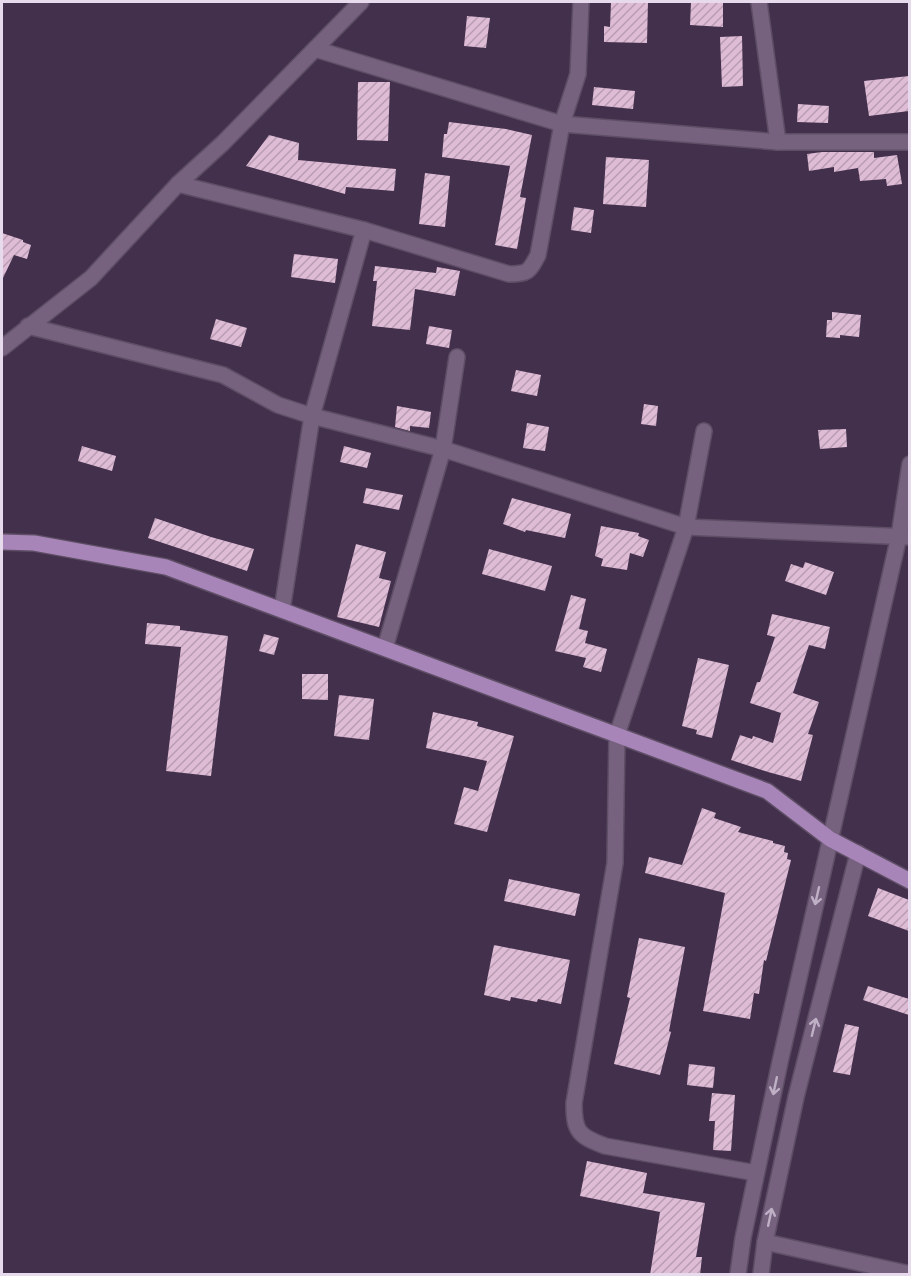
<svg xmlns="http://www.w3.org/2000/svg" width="911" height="1276" font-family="'Space Grotesk',sans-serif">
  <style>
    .building { fill: url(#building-hatch) }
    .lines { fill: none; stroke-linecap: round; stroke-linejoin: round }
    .minor-casing { stroke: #5e4e65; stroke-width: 18 }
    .major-casing { stroke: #5e4e65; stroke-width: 18 }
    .minor { stroke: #76617f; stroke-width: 15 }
    .major { stroke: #a885b8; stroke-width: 15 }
    .oneway { stroke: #bfb0c6 }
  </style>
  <defs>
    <pattern id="building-hatch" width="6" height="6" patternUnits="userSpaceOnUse" patternTransform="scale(1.5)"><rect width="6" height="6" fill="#dfbcd6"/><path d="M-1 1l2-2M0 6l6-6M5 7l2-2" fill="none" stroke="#b89db2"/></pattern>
  </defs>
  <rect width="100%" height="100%" fill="#43304c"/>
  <g class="building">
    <path d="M611 2H648L647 43 604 42V26L610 27Z"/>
    <path d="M691 2H723V27L690 25Z"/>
    <path d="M467 16 490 18 486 48 464 46Z"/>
    <path d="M742 36 743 86 722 87 720 37Z"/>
    <path d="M909 76V111L869 116 864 81Z"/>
    <path d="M358 82H390L388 141 357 140Z"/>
    <path d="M594 87 635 91 633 109 592 105Z"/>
    <path d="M798 104 829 106 828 123 797 122Z"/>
    <path d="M449 122 506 129 532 135 520 197 526 198 517 249 495 245 510 166 442 157 444 134H447Z"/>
    <path d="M269 135 299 143 298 160 396 169 394 191 346 187 345 194 246 166Z"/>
    <path d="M822 152H874V158L897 155 902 184 887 186 886 179 860 181 858 168 834 172V167L809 171 807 154Z"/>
    <path d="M606 157 649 160 646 207 603 204Z"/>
    <path d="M425 173 450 176 445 227 419 224Z"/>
    <path d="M574 207 594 210 591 233 571 230Z"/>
    <path d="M2 233 23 240V242L31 245 27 259 14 255 2 280Z"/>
    <path d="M294 254 338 259 335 283 291 277Z"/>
    <path d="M375 266 436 273 437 267 460 271 455 296 415 289 410 330 372 326 377 281H373Z"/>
    <path d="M832 312 861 315 859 337 840 335V338L826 337 827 320H832Z"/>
    <path d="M216 319 247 328 241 347 210 339Z"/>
    <path d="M429 326 452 330 449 348 426 344Z"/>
    <path d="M516 370 541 375 537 396 511 391Z"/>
    <path d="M644 404 658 406 656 426 641 424Z"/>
    <path d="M397 406 431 412 429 428 410 426V431L395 427Z"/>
    <path d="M527 423 549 427 545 451 523 448Z"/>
    <path d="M846 429 847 447 820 449 818 430Z"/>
    <path d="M82 446 116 456 112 471 78 461Z"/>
    <path d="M344 446 371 453 367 468 340 462Z"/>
    <path d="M366 488 403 495 399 510 363 503Z"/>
    <path d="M512 498 571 514 565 538 526 530 525 532 503 524Z"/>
    <path d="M155 518 211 537 254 549 247 571 148 538Z"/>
    <path d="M601 526 639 533 638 536 649 540 643 557 630 553 627 570 601 566 603 559 595 556Z"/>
    <path d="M356 544 386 552 379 578 391 581 379 627 337 617Z"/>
    <path d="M489 549 552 566 545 591 482 574Z"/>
    <path d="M805 562 834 572 826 595 785 581 791 564 803 568Z"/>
    <path d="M571 595 586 599 579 629 588 631 585 643 607 649 601 672 583 667 586 658 555 651Z"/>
    <path d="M772 614 830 627 825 649 809 645 793 693 819 702 808 734 813 735 801 781 768 772 731 760 740 735 752 739 753 736 773 743 781 713 750 703 757 682H760L775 637 767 635Z"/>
    <path d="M147 623 180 626V630L228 636 211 776 166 771 181 647 145 644Z"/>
    <path d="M264 634 279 638 274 655 259 651Z"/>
    <path d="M698 658 729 665 712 738 696 734 697 730 682 726Z"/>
    <path d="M302 674H328V700L302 699Z"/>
    <path d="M339 695 374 699 369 740 334 736Z"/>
    <path d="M433 712 478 722 477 726 514 736 487 832 454 824 464 787 478 791 487 761 426 748Z"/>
    <path d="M702 808 716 813 714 818 741 827 738 832 773 841V843L785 846 784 852 788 853 787 859 791 860 766 961 764 960 759 994 754 993 750 1019 703 1011 725 893 645 873 649 857 682 865Z"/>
    <path d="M509 879 580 894 575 916 504 901Z"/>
    <path d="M878 888 909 900V931L868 916Z"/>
    <path d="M639 938 685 947 669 1031 671 1032 660 1075 614 1064 630 998 627 997Z"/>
    <path d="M494 945 570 960 561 1004 538 999 537 1002 511 997 510 1001 484 995Z"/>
    <path d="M868 986 909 999V1015L863 1000Z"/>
    <path d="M845 1024 859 1027 850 1075 833 1072Z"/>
    <path d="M689 1064 715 1067 713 1088 687 1085Z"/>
    <path d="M712 1093 735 1095 731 1151 713 1150 715 1121H709Z"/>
    <path d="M587 1161 647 1173 643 1193 705 1203 696 1257H702L700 1275H650L660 1212 580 1196Z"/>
  </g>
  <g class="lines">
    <defs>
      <g id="minor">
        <path d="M759 2 778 142"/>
        <path d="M315 49 562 124 778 142H910"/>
        <path d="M178 184 364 230 509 274C528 274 529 272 538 255L562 124 578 74 581 2"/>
        <path d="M28 326 223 375 278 405 312 416 443 449 686 527 910 537"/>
        <path d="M2 348 91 278 178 184 223 143 361 2"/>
        <path d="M704 431 686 527 617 735 615 863 574 1103C574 1131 578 1136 605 1146L756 1173"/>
        <path d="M282 610 312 416 364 230"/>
        <path d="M385 648 443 449 457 357"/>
        <path d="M765 1242 910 1274"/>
        <path d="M738 1274 743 1238 780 1062 899 536 910 464"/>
        <path d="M761 1274 765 1242 796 1097 858 853"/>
      </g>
      <path id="major" d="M2 542 34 543 166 567 617 735 767 791 830 839 910 881"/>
    </defs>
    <use href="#minor" class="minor-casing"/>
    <use href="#major" class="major-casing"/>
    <use href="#minor" class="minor"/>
    <use href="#major" class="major"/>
  </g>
  <defs><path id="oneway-shaft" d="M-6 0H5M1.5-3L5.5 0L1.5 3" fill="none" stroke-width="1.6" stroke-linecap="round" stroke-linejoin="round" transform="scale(1.5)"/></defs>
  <g class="oneway">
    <use href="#oneway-shaft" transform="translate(817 896) rotate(103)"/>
    <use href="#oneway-shaft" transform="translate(814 1027) rotate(-76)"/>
    <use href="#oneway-shaft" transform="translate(775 1086) rotate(102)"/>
    <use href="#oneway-shaft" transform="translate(770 1217) rotate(-78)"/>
  </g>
  <rect width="911" height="1276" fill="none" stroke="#e6daec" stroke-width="6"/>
</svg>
